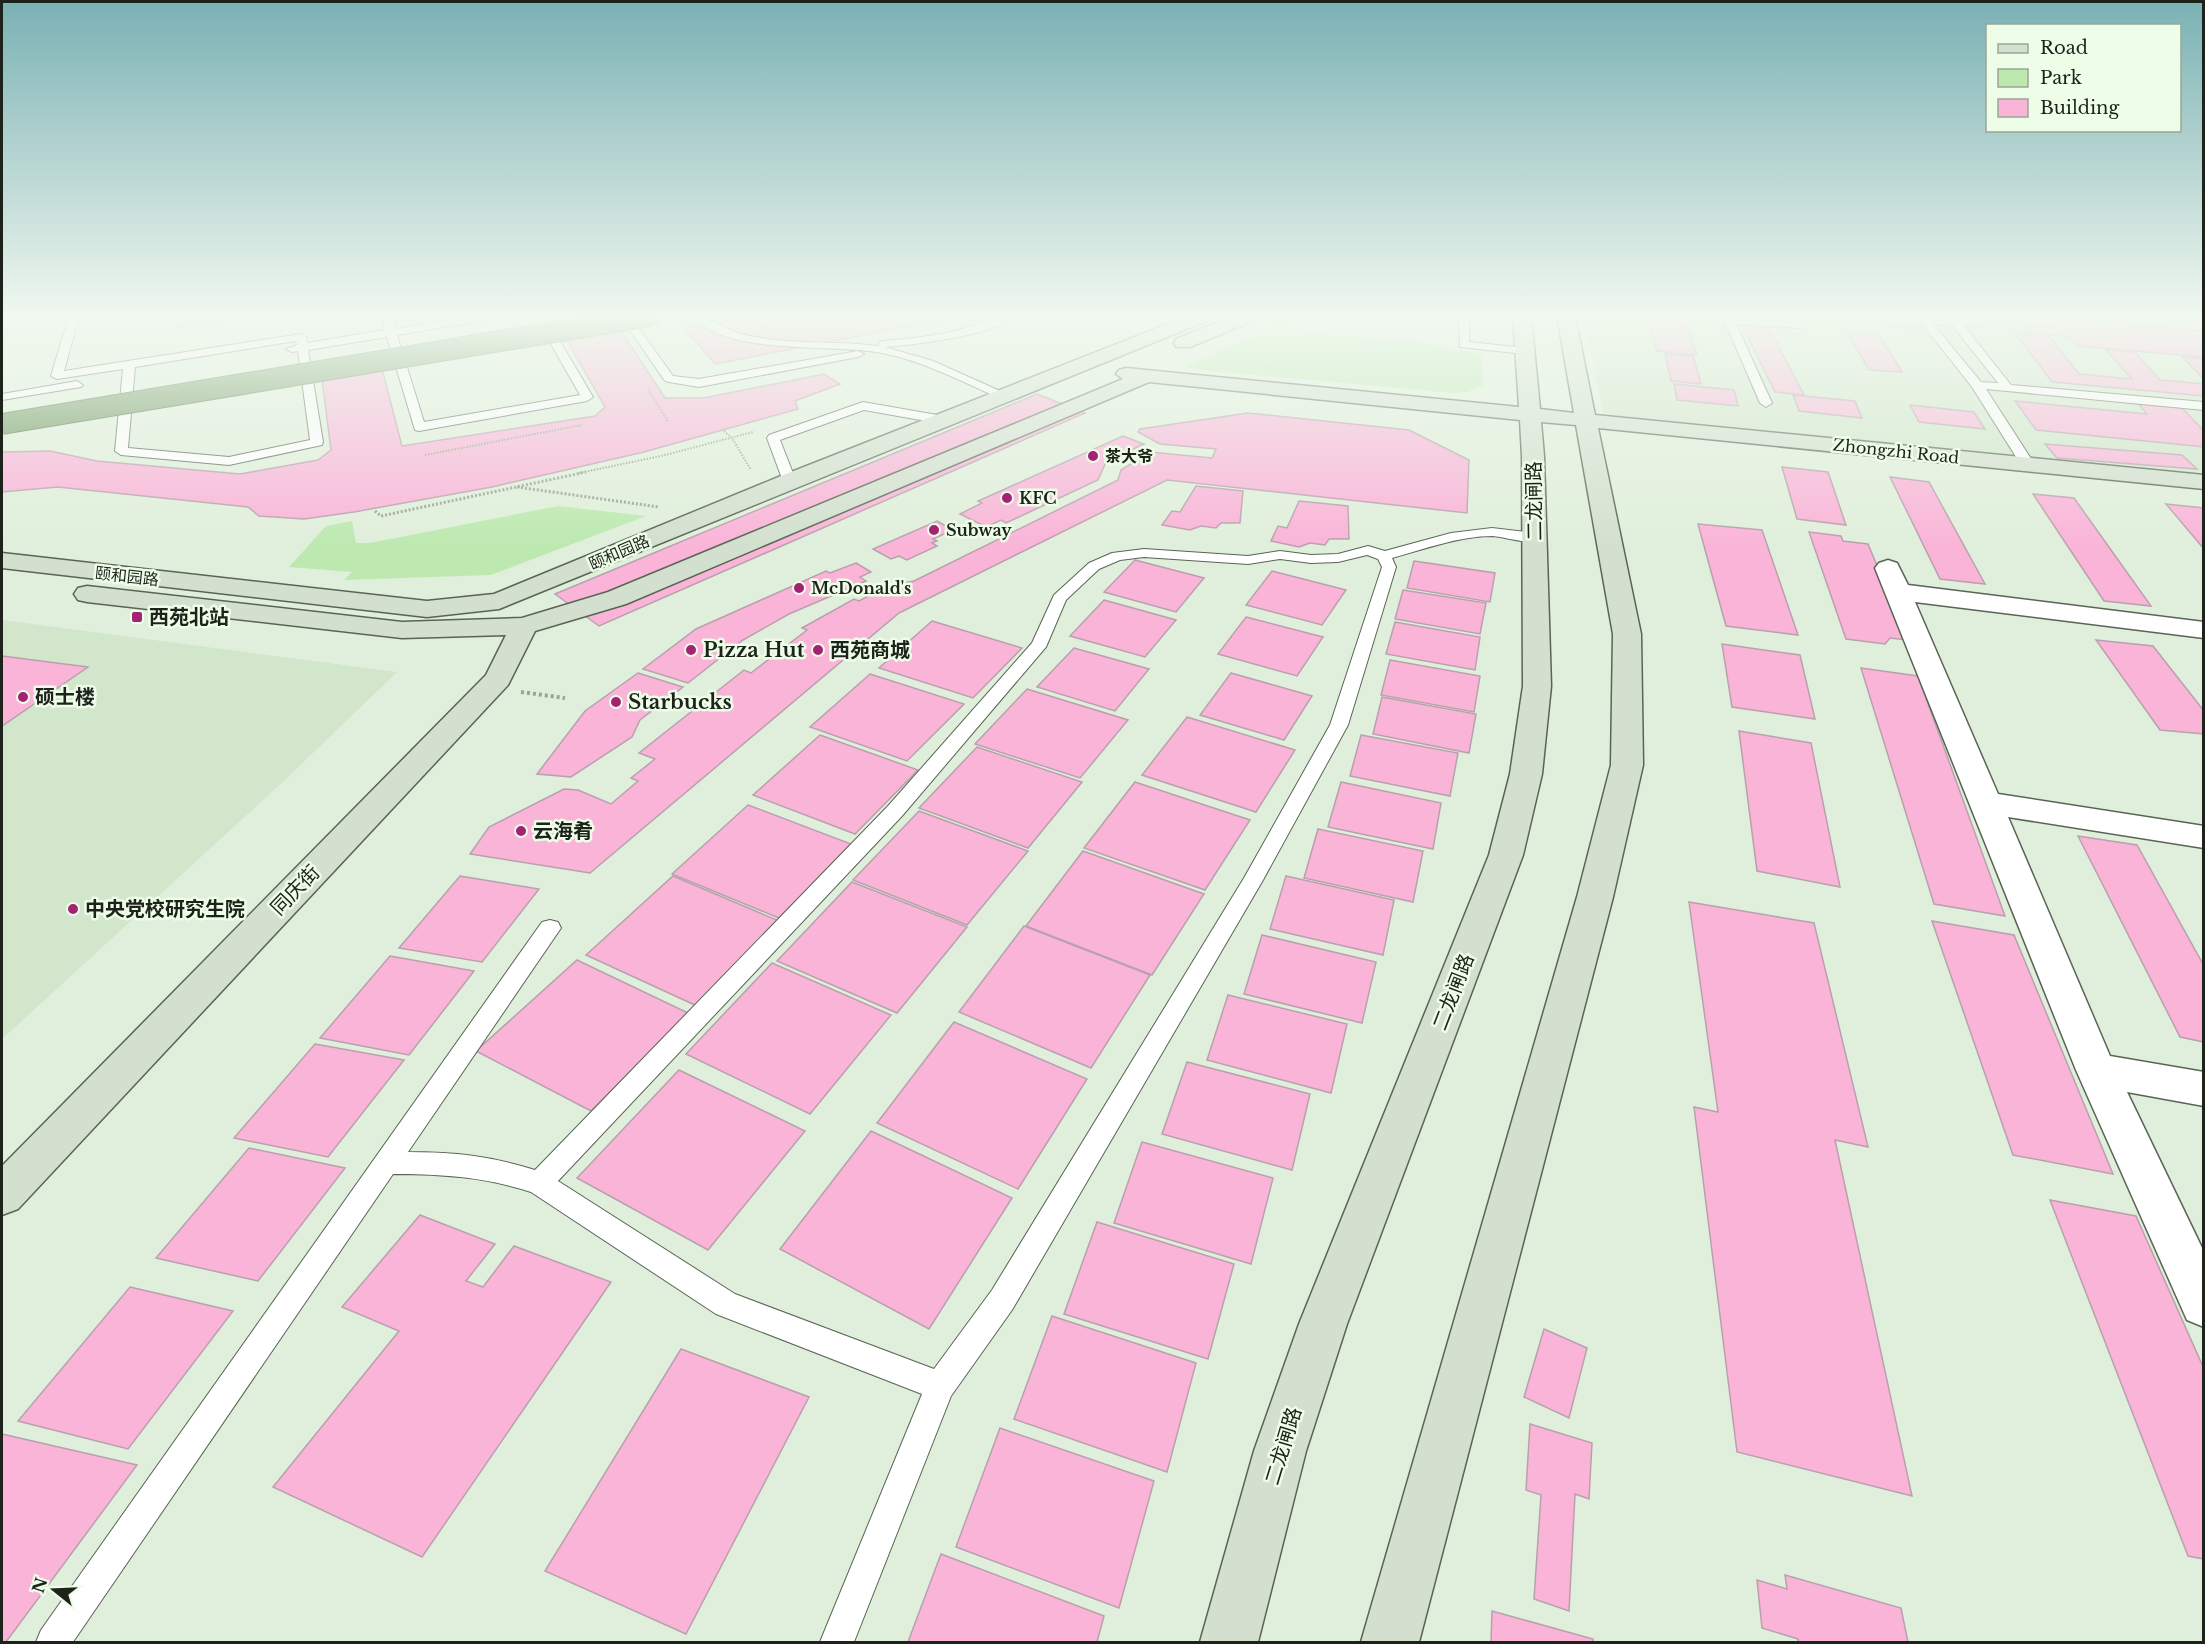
<svg xmlns="http://www.w3.org/2000/svg" width="2205" height="1644" font-family="'Libre Baskerville','Noto Sans SC',serif">
  <style>
    .built { fill: #d1e6cb }
    .green { fill: #bde9b0 }
    .building { fill: #fab4d8; stroke: #b8a1ad; stroke-width: 1.5 }
    .lines { fill: none; stroke-linecap: round; stroke-linejoin: round }
    .lane-casing { stroke: #586554; stroke-width: 2 }
    .street-casing { stroke: #586554; stroke-width: 3 }
    .secondary-casing { stroke: #586554; stroke-width: 3 }
    .path-far2 { stroke: #99a495; stroke-width: 2; stroke-dasharray: 1.5 1.5; stroke-linecap: butt }
    .path-far1 { stroke: #99a495; stroke-width: 3; stroke-dasharray: 2 2; stroke-linecap: butt }
    .path { stroke: #99a495; stroke-width: 4; stroke-dasharray: 3 3; stroke-linecap: butt }
    .lane { fill: #fff; fill-rule: evenodd }
    .street { fill: #fff; fill-rule: evenodd }
    .secondary { fill: #d3e0cf; fill-rule: evenodd }
    .highway-bridge-casing { stroke: #516e47; stroke-width: 22; stroke-linecap: butt }
    .highway-bridge { stroke: #6d975f; stroke-width: 20 }
    .poi-dot { fill: #a22274; stroke: #edfde8; stroke-width: 2 }
    .labels { text-anchor: middle; dominant-baseline: central; stroke-width: 5; stroke-linejoin: round; paint-order: stroke }
    .far-street-label { font-size: 16px; fill: #1d221b; stroke: #edfde8 }
    .far-poi-label { font-size: 16px; font-weight: bold; fill: #1d221b; stroke: #edfde8; text-anchor: start }
    .street-label { font-size: 20px; fill: #1d221b; stroke: #edfde8 }
    .poi-label { font-size: 20px; font-weight: bold; fill: #1d221b; stroke: #edfde8; text-anchor: start }
  </style>
  <rect width="100%" height="100%" fill="#e0efdb"/>
  <g class="built">
    <path d="M1584 316H2203V476L1622 418 1603 412Z"/>
    <path d="M2 620 397 672 286 779 2 1039Z"/>
  </g>
  <g class="green">
    <path d="M1280 324 1303 331 1441 345 1481 354 1483 386 1467 392 1453 393 1202 370 1186 366Z"/>
    <path d="M558 506 646 516 491 575 344 580 352 572 289 567 326 526 352 521 356 543H370Z"/>
  </g>
  <g class="building">
    <path d="M180 316H256L178 327Z"/>
    <path d="M757 316H962L715 364 684 328Z"/>
    <path d="M1647 316H1684L1697 355 1657 351Z"/>
    <path d="M1739 316H1769L1772 322 1740 319Z"/>
    <path d="M1839 316H1879L1881 320Z"/>
    <path d="M1883 316H1908L1916 328 1889 326Z"/>
    <path d="M2061 316H2122L2127 321Z"/>
    <path d="M2043 318 2204 331V357L2078 346 2070 337 2029 333 2023 325 2051 327Z"/>
    <path d="M1741 323 1767 325 1804 395 1775 392Z"/>
    <path d="M619 328 665 398H704L824 374 840 384 795 401 798 409 644 452 492 487 354 512 304 519 259 516 248 507 58 487 2 492V452L50 451 97 461 240 474 318 460 331 450 322 379 382 369 402 446 595 416 605 407 565 337Z"/>
    <path d="M1847 332 1878 334 1902 372 1869 370Z"/>
    <path d="M2015 333 2048 335 2079 374 2132 379 2106 350 2135 352 2160 380 2204 384V396L2052 382Z"/>
    <path d="M1665 354 1693 356 1701 384 1671 381Z"/>
    <path d="M2182 357 2204 359V379Z"/>
    <path d="M1674 384 1734 390 1738 406 1677 400Z"/>
    <path d="M1037 394 1085 413 599 626 555 594Z"/>
    <path d="M1793 395 1855 401 1862 418 1799 411Z"/>
    <path d="M2015 401 2147 414 2136 401 2179 405 2204 431V447L2036 430Z"/>
    <path d="M1910 405 1974 412 1985 429 1919 422Z"/>
    <path d="M1248 413 1409 430 1469 460 1467 513 1167 480 899 613 590 873 470 854 489 827 564 789 578 790 611 804 638 781 631 778 655 759 639 753 744 670 751 673 807 630 802 628 854 599 859 601 887 586 914 581 1118 480 1121 470 1150 452 1212 458 1216 449 1160 444 1138 432 1140 429Z"/>
    <path d="M1123 436 1144 444 1106 462 1098 480 1006 523 1001 520 986 527 960 514 982 503 978 501Z"/>
    <path d="M2045 444 2182 455 2197 469 2057 458Z"/>
    <path d="M1782 467 1828 472 1846 525 1797 519Z"/>
    <path d="M1890 477 1929 482 1985 584 1940 579Z"/>
    <path d="M1196 486 1243 491 1240 523H1221L1216 528 1201 526 1190 530 1162 525 1172 511 1180 512Z"/>
    <path d="M2033 494 2074 498 2151 606 2104 601Z"/>
    <path d="M1299 501 1348 506 1349 539H1329L1325 545 1310 543 1299 547 1271 541 1278 526 1287 528Z"/>
    <path d="M2166 504 2204 508V549Z"/>
    <path d="M937 521 953 530 933 539 937 541 932 543 937 546 907 560 899 556 891 559 873 549Z"/>
    <path d="M1698 524 1762 530 1798 635 1726 626Z"/>
    <path d="M1809 532 1841 536 1843 541 1868 544 1908 640 1890 638 1885 644 1846 639Z"/>
    <path d="M1135 560 1204 578 1176 612 1104 592Z"/>
    <path d="M1414 561 1495 573 1490 602 1407 588Z"/>
    <path d="M856 563 871 572 860 577 866 581 789 614 743 640 688 683 643 669 696 629 826 571 830 573Z"/>
    <path d="M1272 571 1346 590 1322 625 1246 605Z"/>
    <path d="M1403 590 1486 603 1480 634 1395 619Z"/>
    <path d="M1104 600 1176 620 1145 657 1070 636Z"/>
    <path d="M1246 617 1323 637 1297 676 1218 654Z"/>
    <path d="M932 621 1022 648 973 698 879 668Z"/>
    <path d="M1395 622 1480 637 1475 670 1386 654Z"/>
    <path d="M2096 640 2153 646 2204 711V734L2160 730Z"/>
    <path d="M1722 644 1800 655 1815 719 1732 707Z"/>
    <path d="M1074 648 1149 669 1115 711 1037 687Z"/>
    <path d="M2 656 88 667 2 726Z"/>
    <path d="M1390 660 1480 676 1474 712 1381 695Z"/>
    <path d="M1861 668 1918 676 2005 916 1934 904Z"/>
    <path d="M638 673 683 687 640 720 632 737 571 777 537 774 585 711Z"/>
    <path d="M1231 673 1312 696 1284 740 1200 715Z"/>
    <path d="M870 674 964 704 907 761 810 727Z"/>
    <path d="M1027 689 1128 720 1080 778 975 744Z"/>
    <path d="M1382 697 1476 714 1469 753 1373 734Z"/>
    <path d="M1187 717 1295 750 1256 812 1142 775Z"/>
    <path d="M1739 731 1811 743 1840 887 1757 871Z"/>
    <path d="M820 735 918 770 855 834 753 795Z"/>
    <path d="M1361 735 1458 753 1450 796 1350 776Z"/>
    <path d="M977 747 1082 782 1028 848 919 808Z"/>
    <path d="M1135 782 1250 820 1205 890 1084 848Z"/>
    <path d="M1341 782 1441 803 1433 849 1328 827Z"/>
    <path d="M748 805 851 844 779 918 672 874Z"/>
    <path d="M919 811 1028 851 967 925 853 880Z"/>
    <path d="M1318 829 1423 851 1413 902 1304 878Z"/>
    <path d="M2078 836 2137 845 2204 966V1042L2180 1037Z"/>
    <path d="M1083 851 1204 894 1152 975 1026 926Z"/>
    <path d="M460 876 539 889 482 962 399 948Z"/>
    <path d="M673 876 779 921 697 1006 586 955Z"/>
    <path d="M1286 876 1394 900 1383 955 1270 929Z"/>
    <path d="M852 882 967 927 897 1013 777 961Z"/>
    <path d="M1689 902 1814 923 1868 1147 1835 1140 1912 1496 1737 1452 1694 1107 1718 1112Z"/>
    <path d="M1932 921 2014 935 2113 1174 2013 1155Z"/>
    <path d="M1024 926 1150 975 1091 1068 959 1012Z"/>
    <path d="M1262 935 1376 962 1362 1023 1244 994Z"/>
    <path d="M390 956 474 971 409 1055 320 1038Z"/>
    <path d="M577 960 688 1013 591 1111 476 1051Z"/>
    <path d="M772 963 891 1015 810 1114 686 1054Z"/>
    <path d="M1228 995 1347 1024 1331 1093 1207 1060Z"/>
    <path d="M954 1022 1087 1079 1018 1189 877 1123Z"/>
    <path d="M315 1044 404 1060 328 1157 234 1138Z"/>
    <path d="M1187 1062 1310 1094 1292 1170 1162 1134Z"/>
    <path d="M679 1070 805 1131 708 1250 577 1178Z"/>
    <path d="M871 1131 1012 1198 929 1329 780 1249Z"/>
    <path d="M1142 1142 1273 1178 1251 1264 1114 1223Z"/>
    <path d="M249 1148 345 1168 258 1281 156 1258Z"/>
    <path d="M2050 1200 2136 1216 2204 1369V1559L2188 1556Z"/>
    <path d="M420 1215 495 1244 466 1281 483 1287 514 1246 611 1282 422 1557 273 1487 399 1331 342 1307Z"/>
    <path d="M1097 1222 1234 1264 1208 1359 1064 1314Z"/>
    <path d="M130 1287 233 1311 128 1449 18 1421Z"/>
    <path d="M1052 1316 1196 1363 1167 1472 1014 1419Z"/>
    <path d="M1544 1329 1587 1348 1569 1418 1524 1397Z"/>
    <path d="M681 1349 809 1397 686 1634 545 1571Z"/>
    <path d="M1530 1424 1592 1443 1589 1499 1575 1494 1569 1611 1534 1599 1541 1495 1526 1490Z"/>
    <path d="M1000 1428 1154 1481 1119 1608 956 1547Z"/>
    <path d="M2 1434 137 1465 6 1642H2Z"/>
    <path d="M941 1554 1104 1616 1097 1642H908Z"/>
    <path d="M1785 1575 1901 1608 1908 1642H1798V1639L1762 1628 1757 1580 1787 1589Z"/>
    <path d="M1492 1611 1593 1639V1642H1491Z"/>
  </g>
  <g class="lines">
    <defs>
      <g id="lane">
        <path d="M69 316H79L64 371 301 334 306 337 307 343 385 330 383 316H393L396 329 474 316H496L491 319 397 335 424 422 580 395 535 316H545L593 397 587 401 419 431 415 430 387 337 308 350 323 442 322 445 229 465 121 455 115 451 123 369 57 379 51 376ZM296 341 297 345 286 349 292 352 298 351 310 440 229 457 128 448 135 367Z"/>
        <path d="M620 316H630L673 376 699 379 858 351 864 354 858 357 699 387 669 382 665 381Z"/>
        <path d="M691 316C708 315 722 328 738 333 783 346 833 340 879 346V342L883 341C909 339 934 336 959 330 977 325 995 316 1014 316 997 335 912 345 885 347L933 361 1009 395 1003 399 999 398C961 381 923 361 882 353 829 343 731 357 691 316Z"/>
        <path d="M1459 316H1469V342L1525 348 1531 351 1525 354 1460 347Z"/>
        <path d="M1786 316H1796L1802 326 1801 328 1736 324 1772 403 1766 407 1760 403 1724 320 1729 317 1789 322Z"/>
        <path d="M1916 316 1956 320 2004 316 2003 318 1983 324 1964 326 2011 385 2204 402V410L1986 389 2035 465 2033 468H2023L1972 387ZM1933 324 1953 326 1998 383 1981 382Z"/>
        <path d="M77 381 83 385 81 387 2 400V394Z"/>
        <path d="M863 402 943 416 949 420 943 424 864 410 780 440 796 481 794 484H784L767 438 769 435Z"/>
        <path d="M1492 528 1535 533 1542 537C1533 547 1506 537 1493 536 1459 536 1425 549 1392 558L1396 567 1348 725 1263 880 1012 1310 951 1396 854 1642H820L922 1394 716 1314 531 1192C485 1177 441 1174 393 1174L73 1642H36L41 1630 542 922 550 920 558 922 561 928 408 1152C454 1152 491 1156 535 1170L888 806 1032 643 1054 595 1089 563 1112 553 1144 549 1248 556 1280 551 1311 555 1338 554 1368 546 1385 551 1451 533ZM1367 555 1378 559 1382 567 1330 725 1244 878 992 1290 934 1369 735 1294 558 1181 902 816 1046 647 1066 600 1099 569 1120 560 1144 557 1248 564 1280 559 1311 563 1338 562Z"/>
      </g>
      <path id="street" d="M1888 560 1897 563 1908 585 2204 622V638L1915 602 1998 794 2204 826V848L2008 817 2110 1056 2204 1072V1106L2127 1092 2204 1252V1327L2187 1320 2076 1070 1875 568 1879 563Z"/>
      <g id="secondary">
        <path d="M1188 316H1212L1209 320 499 609 427 617 2 568V553L427 601 494 594 781 476Z"/>
        <path d="M1234 316H1258L1255 320 1190 347H1176L1174 343 1176 339Z"/>
        <path d="M1513 316H1531L1540 409 1574 413 1557 316H1575L1595 415 2204 475V489L1598 428 1641 634 1643 765 1613 897 1419 1642H1361L1577 897 1611 765 1613 634 1576 425 1541 422 1544 456 1551 686 1542 774 1523 855 1347 1324 1306 1451 1258 1642H1200L1254 1451 1299 1324 1489 855 1510 774 1523 686 1522 456 1520 420 1149 382 626 604 535 631 508 685 18 1209 2 1215V1166L486 675 506 635 402 638 87 602 78 600 74 594 78 588 87 586 402 622 522 618 608 592 1123 379 1116 374 1119 370 1126 368 1519 407Z"/>
      </g>
    </defs>
    <use href="#lane" class="lane-casing"/>
    <use href="#street" class="street-casing"/>
    <use href="#secondary" class="secondary-casing"/>
    <g class="path-far2">
      <path d="M1272 324 1290 316"/>
      <path d="M648 389 668 422"/>
      <path d="M724 431 732 438 751 470"/>
      <path d="M425 455 582 425"/>
      <path d="M579 473 661 456 753 432"/>
    </g>
    <g class="path-far1">
      <path d="M517 487 659 507"/>
      <path d="M375 511 381 516 586 472"/>
    </g>
    <path class="path" d="M521 692 565 698"/>
    <use href="#lane" class="lane"/>
    <use href="#street" class="street"/>
    <use href="#secondary" class="secondary"/>
    <defs>
      <path id="highway-bridge" d="M2 424 651 316"/>
    </defs>
    <use href="#highway-bridge" class="highway-bridge-casing"/>
    <use href="#highway-bridge" class="highway-bridge"/>
  </g>
  <linearGradient id="sky" x2="0" y2="1"><stop stop-color="#7ab1b4"/><stop offset="0.58" stop-color="#f1f8ef"/><stop offset="1" stop-color="#f1f8ef" stop-opacity="0"/></linearGradient>
  <rect width="2205" height="546" fill="url(#sky)"/>
  <g class="poi-dot">
    <circle cx="1093" cy="456" r="6"/>
    <circle cx="1007" cy="498" r="6"/>
    <circle cx="934" cy="530" r="6"/>
    <circle cx="799" cy="588" r="6"/>
    <rect x="131" y="611" width="12" height="12" rx="3"/>
    <circle cx="691" cy="650" r="6"/>
    <circle cx="818" cy="650" r="6"/>
    <circle cx="23" cy="697" r="6"/>
    <circle cx="616" cy="702" r="6"/>
    <circle cx="521" cy="831" r="6"/>
    <circle cx="73" cy="909" r="6"/>
  </g>
  <g class="labels">
    <g class="far-street-label">
      <text transform="translate(1896 451) rotate(6)">Zhongzhi Road</text>
      <text transform="translate(619 552) rotate(-23)">颐和园路</text>
      <text transform="translate(127 576) rotate(6)">颐和园路</text>
    </g>
    <g class="far-poi-label">
      <text x="1105" y="456">茶大爷</text>
      <text x="1019" y="498">KFC</text>
      <text x="946" y="530">Subway</text>
      <text x="811" y="588">McDonald's</text>
    </g>
    <g class="street-label">
      <text transform="translate(1534 501) rotate(-91)">二龙闸路</text>
      <text transform="translate(295 890) rotate(-46)">同庆街</text>
      <text transform="translate(1453 992) rotate(-69)">二龙闸路</text>
      <text transform="translate(1283 1446) rotate(-73)">二龙闸路</text>
    </g>
    <g class="poi-label">
      <text x="149" y="617">西苑北站</text>
      <text x="703" y="650">Pizza Hut</text>
      <text x="830" y="650">西苑商城</text>
      <text x="35" y="697">硕士楼</text>
      <text x="628" y="702">Starbucks</text>
      <text x="533" y="831">云海肴</text>
      <text x="85" y="909">中央党校研究生院</text>
    </g>
  </g>
  <rect width="2205" height="1644" fill="none" stroke="#1d221b" stroke-width="6"/>
  <rect x="1986" y="24" width="195" height="108" fill="#edfde8" stroke="#9aa596" stroke-width="1.5"/>
  <rect x="1998" y="44" width="30" height="9" fill="#d3e0cf" stroke="#9aa596" stroke-width="1.5"/>
  <text x="2040" y="54" font-size="18" fill="#1d221b">Road</text>
  <rect x="1998" y="69" width="30" height="18" fill="#bde9b0" stroke="#9aa596" stroke-width="1.5"/>
  <text x="2040" y="84" font-size="18" fill="#1d221b">Park</text>
  <rect x="1998" y="99" width="30" height="18" fill="#fab4d8" stroke="#9aa596" stroke-width="1.5"/>
  <text x="2040" y="114" font-size="18" fill="#1d221b">Building</text>
  <g transform="translate(54 1590) rotate(288)" stroke="#edfde8" stroke-width="4.5" paint-order="stroke">
  <path d="M0-4.5L10 22L0 15L-10 22Z" fill="#1d221b"/>
  <text y="-9" font-size="16" font-weight="bold" text-anchor="middle" fill="#1d221b">N</text>
  </g>
</svg>
